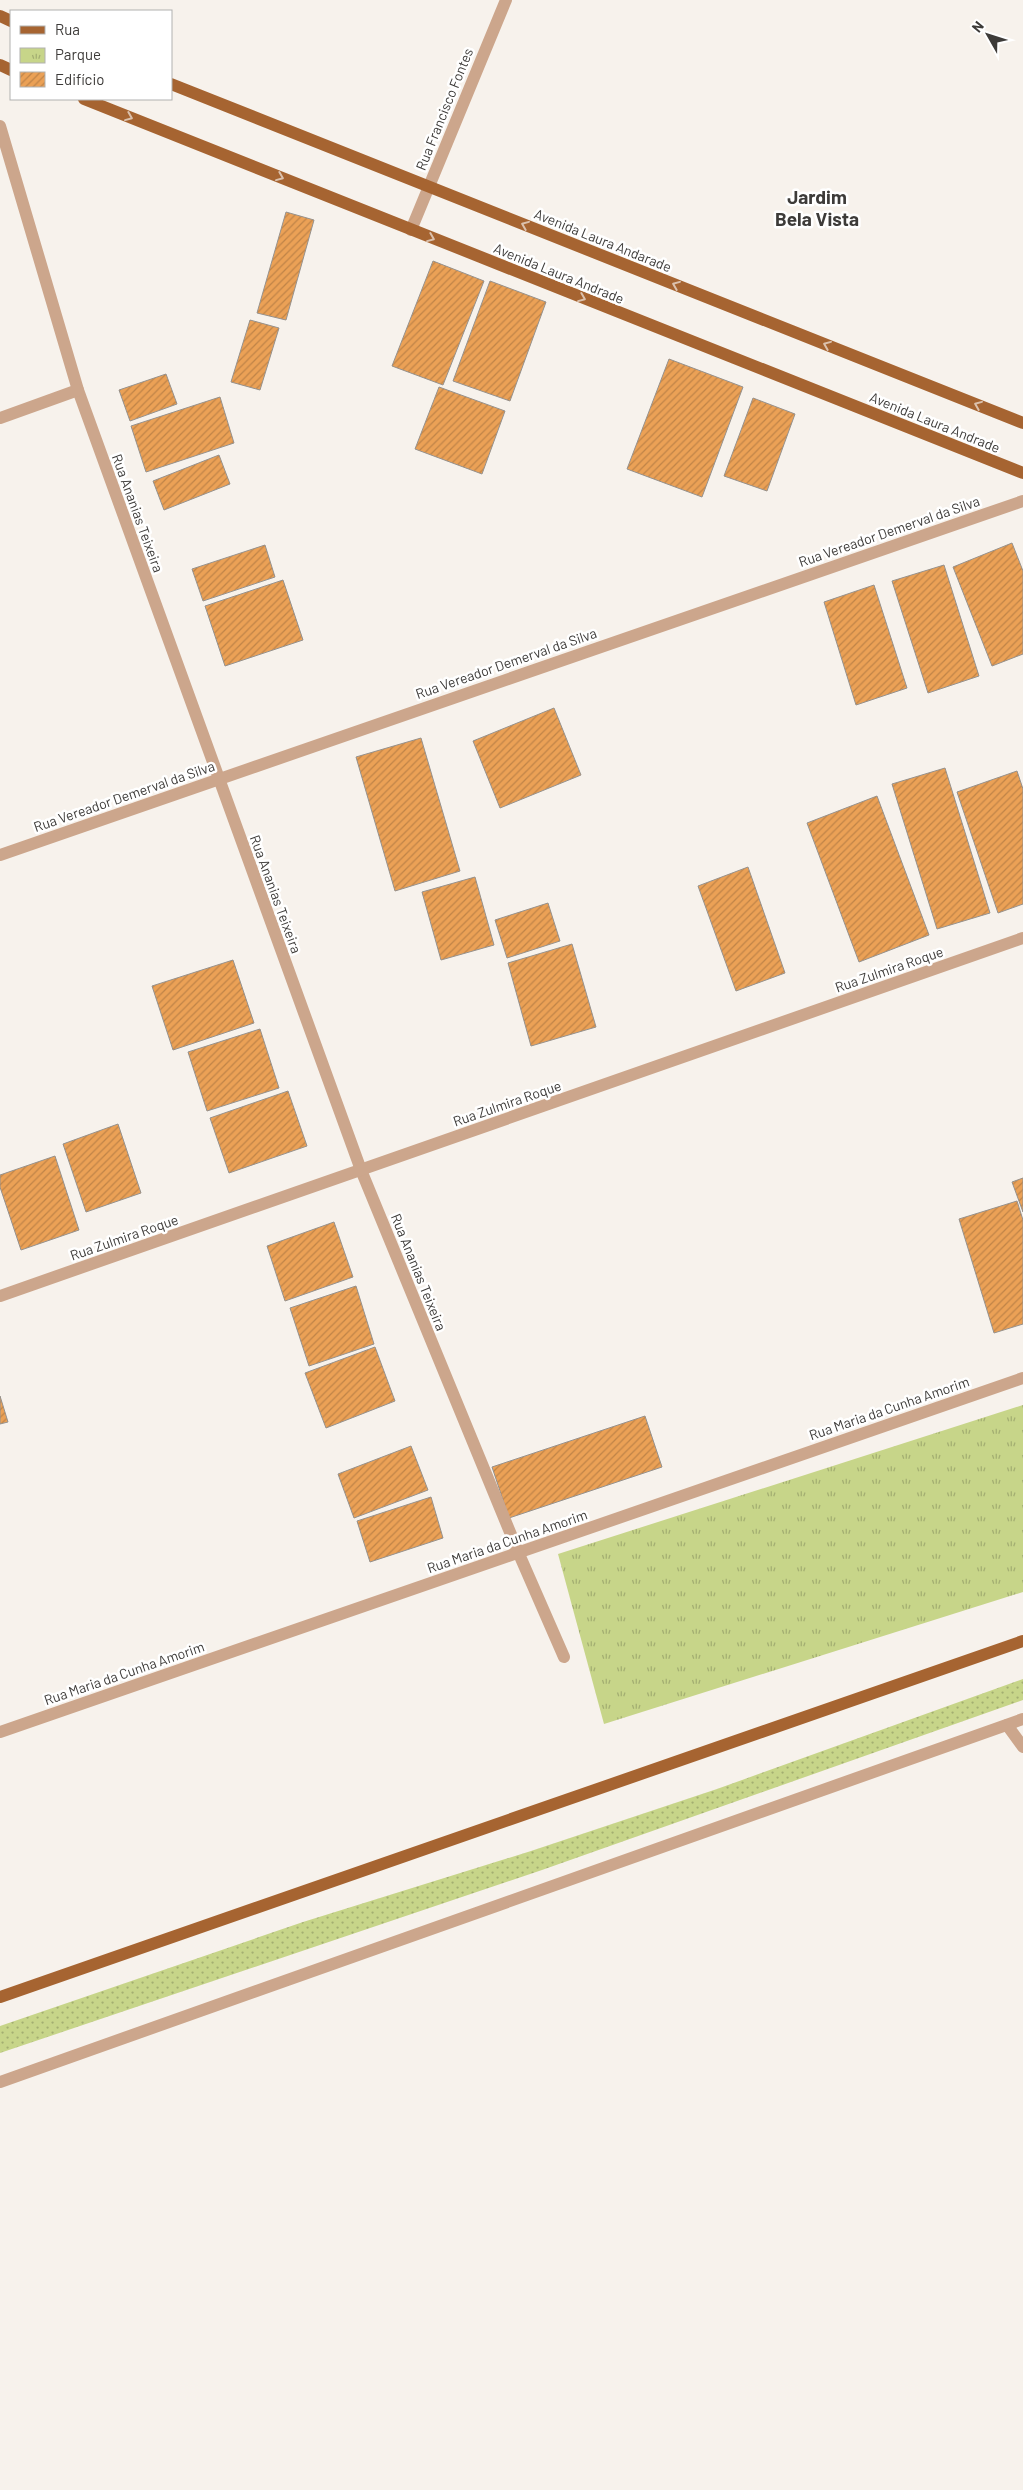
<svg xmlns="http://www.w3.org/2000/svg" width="1023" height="2490" font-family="Barlow,sans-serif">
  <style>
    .grass { fill: url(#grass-dots) }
    .park { fill: url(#park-tufts) }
    .building { fill: url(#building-hatch); stroke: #96918c }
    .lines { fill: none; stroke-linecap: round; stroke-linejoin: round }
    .minor { stroke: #cca68c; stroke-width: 12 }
    .major { stroke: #a66431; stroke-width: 12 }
    .oneway { stroke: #dbc1ad }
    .labels { text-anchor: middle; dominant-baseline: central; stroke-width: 5; stroke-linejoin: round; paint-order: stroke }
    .street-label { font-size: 14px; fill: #3d3b39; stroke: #fff }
    .district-label { font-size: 19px; font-weight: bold; fill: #3d3b39; stroke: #fff }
  </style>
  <defs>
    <pattern id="grass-dots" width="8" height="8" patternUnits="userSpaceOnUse" patternTransform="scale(1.25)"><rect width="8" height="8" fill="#c7d589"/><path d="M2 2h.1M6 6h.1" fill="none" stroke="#a3ae71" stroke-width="1.8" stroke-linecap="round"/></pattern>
    <pattern id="park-tufts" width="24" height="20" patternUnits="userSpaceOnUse" patternTransform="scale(1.25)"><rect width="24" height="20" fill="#c7d589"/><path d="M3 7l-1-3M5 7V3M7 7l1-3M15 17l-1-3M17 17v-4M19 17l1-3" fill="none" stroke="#a3ae71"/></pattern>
    <pattern id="building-hatch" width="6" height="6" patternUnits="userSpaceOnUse" patternTransform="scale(1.25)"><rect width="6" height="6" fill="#eba156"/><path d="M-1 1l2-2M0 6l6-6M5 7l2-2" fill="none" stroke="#c08448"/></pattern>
  </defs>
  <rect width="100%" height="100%" fill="#f7f2ec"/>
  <path class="grass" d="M1023 1679V1700L542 1870 0 2053V2026L303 1922 531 1851 717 1789Z"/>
  <path class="park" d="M1023 1405V1592L604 1724 558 1554Z"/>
  <g class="building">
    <path d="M286 212 314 220 286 320 257 313Z"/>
    <path d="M433 261 484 281 443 385 392 366Z"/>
    <path d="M490 281 546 302 510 401 453 381Z"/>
    <path d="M250 320 279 328 260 390 231 382Z"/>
    <path d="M669 359 743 387 702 497 627 469Z"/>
    <path d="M166 374 177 404 130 421 119 390Z"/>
    <path d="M439 387 505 411 482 474 415 449Z"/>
    <path d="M220 397 234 443 146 472 131 426Z"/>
    <path d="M753 398 795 414 767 491 724 476Z"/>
    <path d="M219 455 230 484 164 510 153 481Z"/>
    <path d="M1012 543 1023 571V654L992 666 953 567Z"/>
    <path d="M265 545 275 577 203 601 192 569Z"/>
    <path d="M944 565 979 676 928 693 892 581Z"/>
    <path d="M283 580 303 640 225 666 205 606Z"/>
    <path d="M874 585 907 688 856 705 824 602Z"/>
    <path d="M554 708 581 775 500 808 473 741Z"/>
    <path d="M421 738 460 871 395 891 356 757Z"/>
    <path d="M945 768 990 913 937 929 892 784Z"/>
    <path d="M1017 771 1023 789V904L998 913 957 792Z"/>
    <path d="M877 796 929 935 859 962 807 823Z"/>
    <path d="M748 867 785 973 736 991 698 886Z"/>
    <path d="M475 877 494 945 441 960 422 892Z"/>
    <path d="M548 903 560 941 507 958 495 920Z"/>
    <path d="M572 944 596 1027 531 1046 508 963Z"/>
    <path d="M233 960 254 1023 173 1050 152 986Z"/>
    <path d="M260 1029 279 1088 207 1111 188 1052Z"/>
    <path d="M288 1091 307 1146 229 1173 210 1118Z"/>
    <path d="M118 1124 141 1193 86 1212 63 1144Z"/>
    <path d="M55 1156 79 1230 21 1250 0 1187V1175Z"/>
    <path d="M1023 1178V1212L1012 1182Z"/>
    <path d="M1017 1201 1023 1220V1324L994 1333 959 1219Z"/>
    <path d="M334 1222 353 1277 285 1301 267 1246Z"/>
    <path d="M356 1286 374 1344 309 1366 290 1308Z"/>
    <path d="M375 1347 395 1401 326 1428 305 1373Z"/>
    <path d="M0 1396 8 1422 0 1424Z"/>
    <path d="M645 1416 662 1467 509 1518 492 1467Z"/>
    <path d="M411 1446 428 1490 354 1518 338 1474Z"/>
    <path d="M431 1497 443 1538 370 1562 357 1521Z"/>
  </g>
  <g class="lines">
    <g class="minor">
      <path d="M0 126 78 390 361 1170 519 1554 564 1657"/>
      <path d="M411 230 506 0"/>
      <path d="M0 418 78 390"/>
      <path d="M0 855 1023 501"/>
      <path d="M0 1296 1023 938"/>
      <path d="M1007 1725 1023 1747"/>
      <path d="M0 1732 1023 1378"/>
      <path d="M0 2082 1023 1719"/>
    </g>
    <g class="major">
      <path d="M0 16 11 21"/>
      <path d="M0 65 11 70"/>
      <path d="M171 84 1023 423"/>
      <path d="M84 99 1023 473"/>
      <path d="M0 1997 1023 1641"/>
    </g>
  </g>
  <defs><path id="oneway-chevron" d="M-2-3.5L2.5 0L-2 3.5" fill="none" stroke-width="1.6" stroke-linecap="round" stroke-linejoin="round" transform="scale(1.25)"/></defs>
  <g class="oneway">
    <use href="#oneway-chevron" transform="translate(129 117) rotate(22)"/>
    <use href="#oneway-chevron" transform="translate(280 177) rotate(22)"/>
    <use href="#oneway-chevron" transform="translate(525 225) rotate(-158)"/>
    <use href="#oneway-chevron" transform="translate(431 238) rotate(22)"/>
    <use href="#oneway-chevron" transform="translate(676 285) rotate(-158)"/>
    <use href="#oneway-chevron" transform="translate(582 298) rotate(22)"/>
    <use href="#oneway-chevron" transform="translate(827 345) rotate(-158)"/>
    <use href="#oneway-chevron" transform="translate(978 405) rotate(-158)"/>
  </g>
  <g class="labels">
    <g class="street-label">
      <text transform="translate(444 109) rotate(-68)">Rua Francisco Fontes</text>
      <text transform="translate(603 240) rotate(22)">Avenida Laura Andarade</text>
      <text transform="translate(559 273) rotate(22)">Avenida Laura Andrade</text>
      <text transform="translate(935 422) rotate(22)">Avenida Laura Andrade</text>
      <text transform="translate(138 513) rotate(70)">Rua Ananias Teixeira</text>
      <text transform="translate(889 531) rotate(-19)">Rua Vereador Demerval da Silva</text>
      <text transform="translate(506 663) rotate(-19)">Rua Vereador Demerval da Silva</text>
      <text transform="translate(124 796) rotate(-19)">Rua Vereador Demerval da Silva</text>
      <text transform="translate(276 894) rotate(70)">Rua Ananias Teixeira</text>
      <text transform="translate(889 969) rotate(-19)">Rua Zulmira Roque</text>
      <text transform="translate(507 1103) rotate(-19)">Rua Zulmira Roque</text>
      <text transform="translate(124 1237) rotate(-19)">Rua Zulmira Roque</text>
      <text transform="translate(419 1272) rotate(68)">Rua Ananias Teixeira</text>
      <text transform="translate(889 1408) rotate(-19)">Rua Maria da Cunha Amorim</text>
      <text transform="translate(507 1541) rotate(-19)">Rua Maria da Cunha Amorim</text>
      <text transform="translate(124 1673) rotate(-19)">Rua Maria da Cunha Amorim</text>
    </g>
    <g class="district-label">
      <text x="817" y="196">Jardim<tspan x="817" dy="22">Bela Vista</tspan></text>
    </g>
  </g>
  <rect x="10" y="10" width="162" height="90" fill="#ffffff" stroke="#b1b1b0"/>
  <rect x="20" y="26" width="25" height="8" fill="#a66431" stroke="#b1b1b0"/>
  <text x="55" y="35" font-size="15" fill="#3d3b39">Rua</text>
  <rect x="20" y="48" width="25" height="15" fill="url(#park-tufts)" stroke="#b1b1b0"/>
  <text x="55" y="60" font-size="15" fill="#3d3b39">Parque</text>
  <rect x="20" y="72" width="25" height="15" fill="url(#building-hatch)" stroke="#b1b1b0"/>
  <text x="55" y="85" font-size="15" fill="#3d3b39">Edifício</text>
  <g transform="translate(988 35) rotate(309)" stroke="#ffffff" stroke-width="4" paint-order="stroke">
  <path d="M0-4L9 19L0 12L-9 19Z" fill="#3d3b39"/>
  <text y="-8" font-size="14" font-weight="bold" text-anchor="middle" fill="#3d3b39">N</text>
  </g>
</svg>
